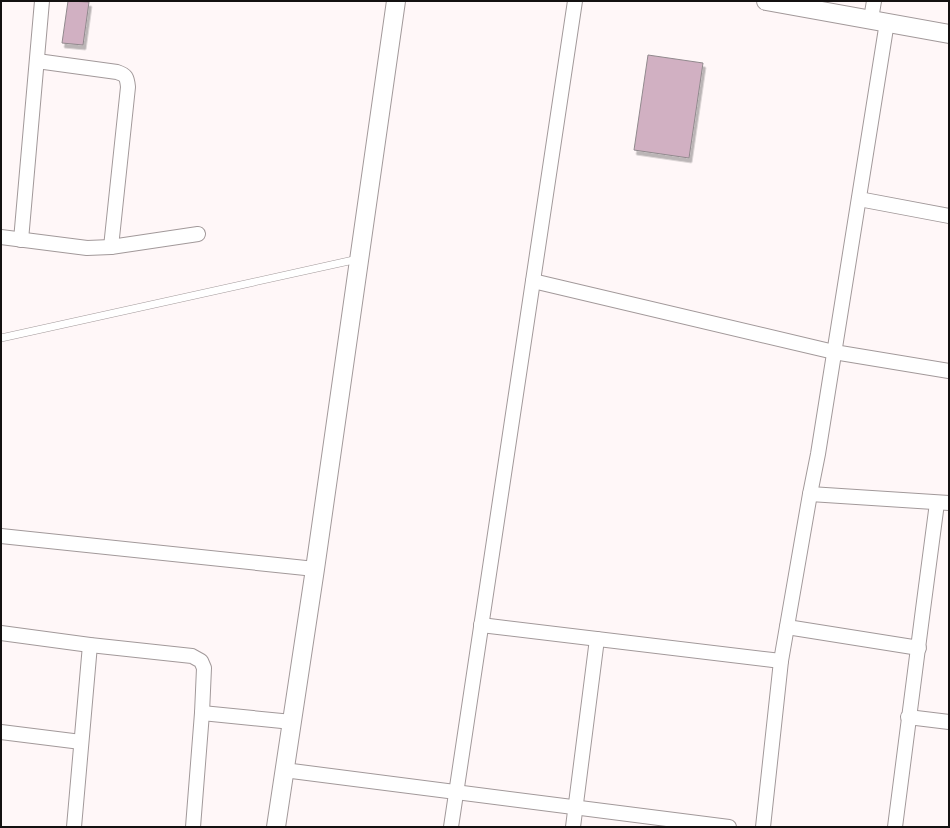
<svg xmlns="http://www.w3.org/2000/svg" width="950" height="828" font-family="'Work Sans',sans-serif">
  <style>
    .building { fill: #d1b0c2; stroke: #91898d; filter: url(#shadow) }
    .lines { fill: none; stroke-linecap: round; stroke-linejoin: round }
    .service-casing { stroke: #a2999a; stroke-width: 8 }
    .minor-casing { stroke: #a2999a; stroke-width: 16 }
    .tertiary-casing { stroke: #a2999a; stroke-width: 20 }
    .service { stroke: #fff; stroke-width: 7 }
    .minor { stroke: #fff; stroke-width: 14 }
    .tertiary { stroke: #fff; stroke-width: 18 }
  </style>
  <defs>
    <filter id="shadow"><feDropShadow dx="2.5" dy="4.5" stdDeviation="0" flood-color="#0004"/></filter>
  </defs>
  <rect width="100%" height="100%" fill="#fff7f8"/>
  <g class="building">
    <path d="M68 1 89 2 83 45 62 43Z"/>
    <path d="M648 55 703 63 689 158 634 150Z"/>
  </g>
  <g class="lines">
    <defs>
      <path id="service" d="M1 338 358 259"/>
      <g id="minor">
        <path d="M871 19 874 1"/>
        <path d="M37 61 117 72C126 75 127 77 128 87L111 247"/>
        <path d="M859 199 949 216"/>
        <path d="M1 237 87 248 111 247 198 234"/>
        <path d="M21 240 42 1"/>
        <path d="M533 281 834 352 949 371"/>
        <path d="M810 494 949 503"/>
        <path d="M1 536 315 569"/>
        <path d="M481 625 781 661"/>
        <path d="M787 627 919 648"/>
        <path d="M1 633 90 645 192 656 201 661 204 668 202 713 193 827"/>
        <path d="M202 713 292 722"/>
        <path d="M908 717 949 722"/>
        <path d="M1 732 81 742"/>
        <path d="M284 770 729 827"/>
        <path d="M74 827 90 645"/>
        <path d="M451 827 575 1"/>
        <path d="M573 827 597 639"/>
        <path d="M763 827 781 661 810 494 818 454 887 22"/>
        <path d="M895 827C908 719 923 611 937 503"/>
      </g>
      <g id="tertiary">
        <path d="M766 1 949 34"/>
        <path d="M276 827 315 569 396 1"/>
      </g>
    </defs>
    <use href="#service" class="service-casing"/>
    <use href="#minor" class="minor-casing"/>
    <use href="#tertiary" class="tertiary-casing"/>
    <use href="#service" class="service"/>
    <use href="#minor" class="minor"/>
    <use href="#tertiary" class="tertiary"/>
  </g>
  <rect width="950" height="828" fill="none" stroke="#141111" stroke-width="4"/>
</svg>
